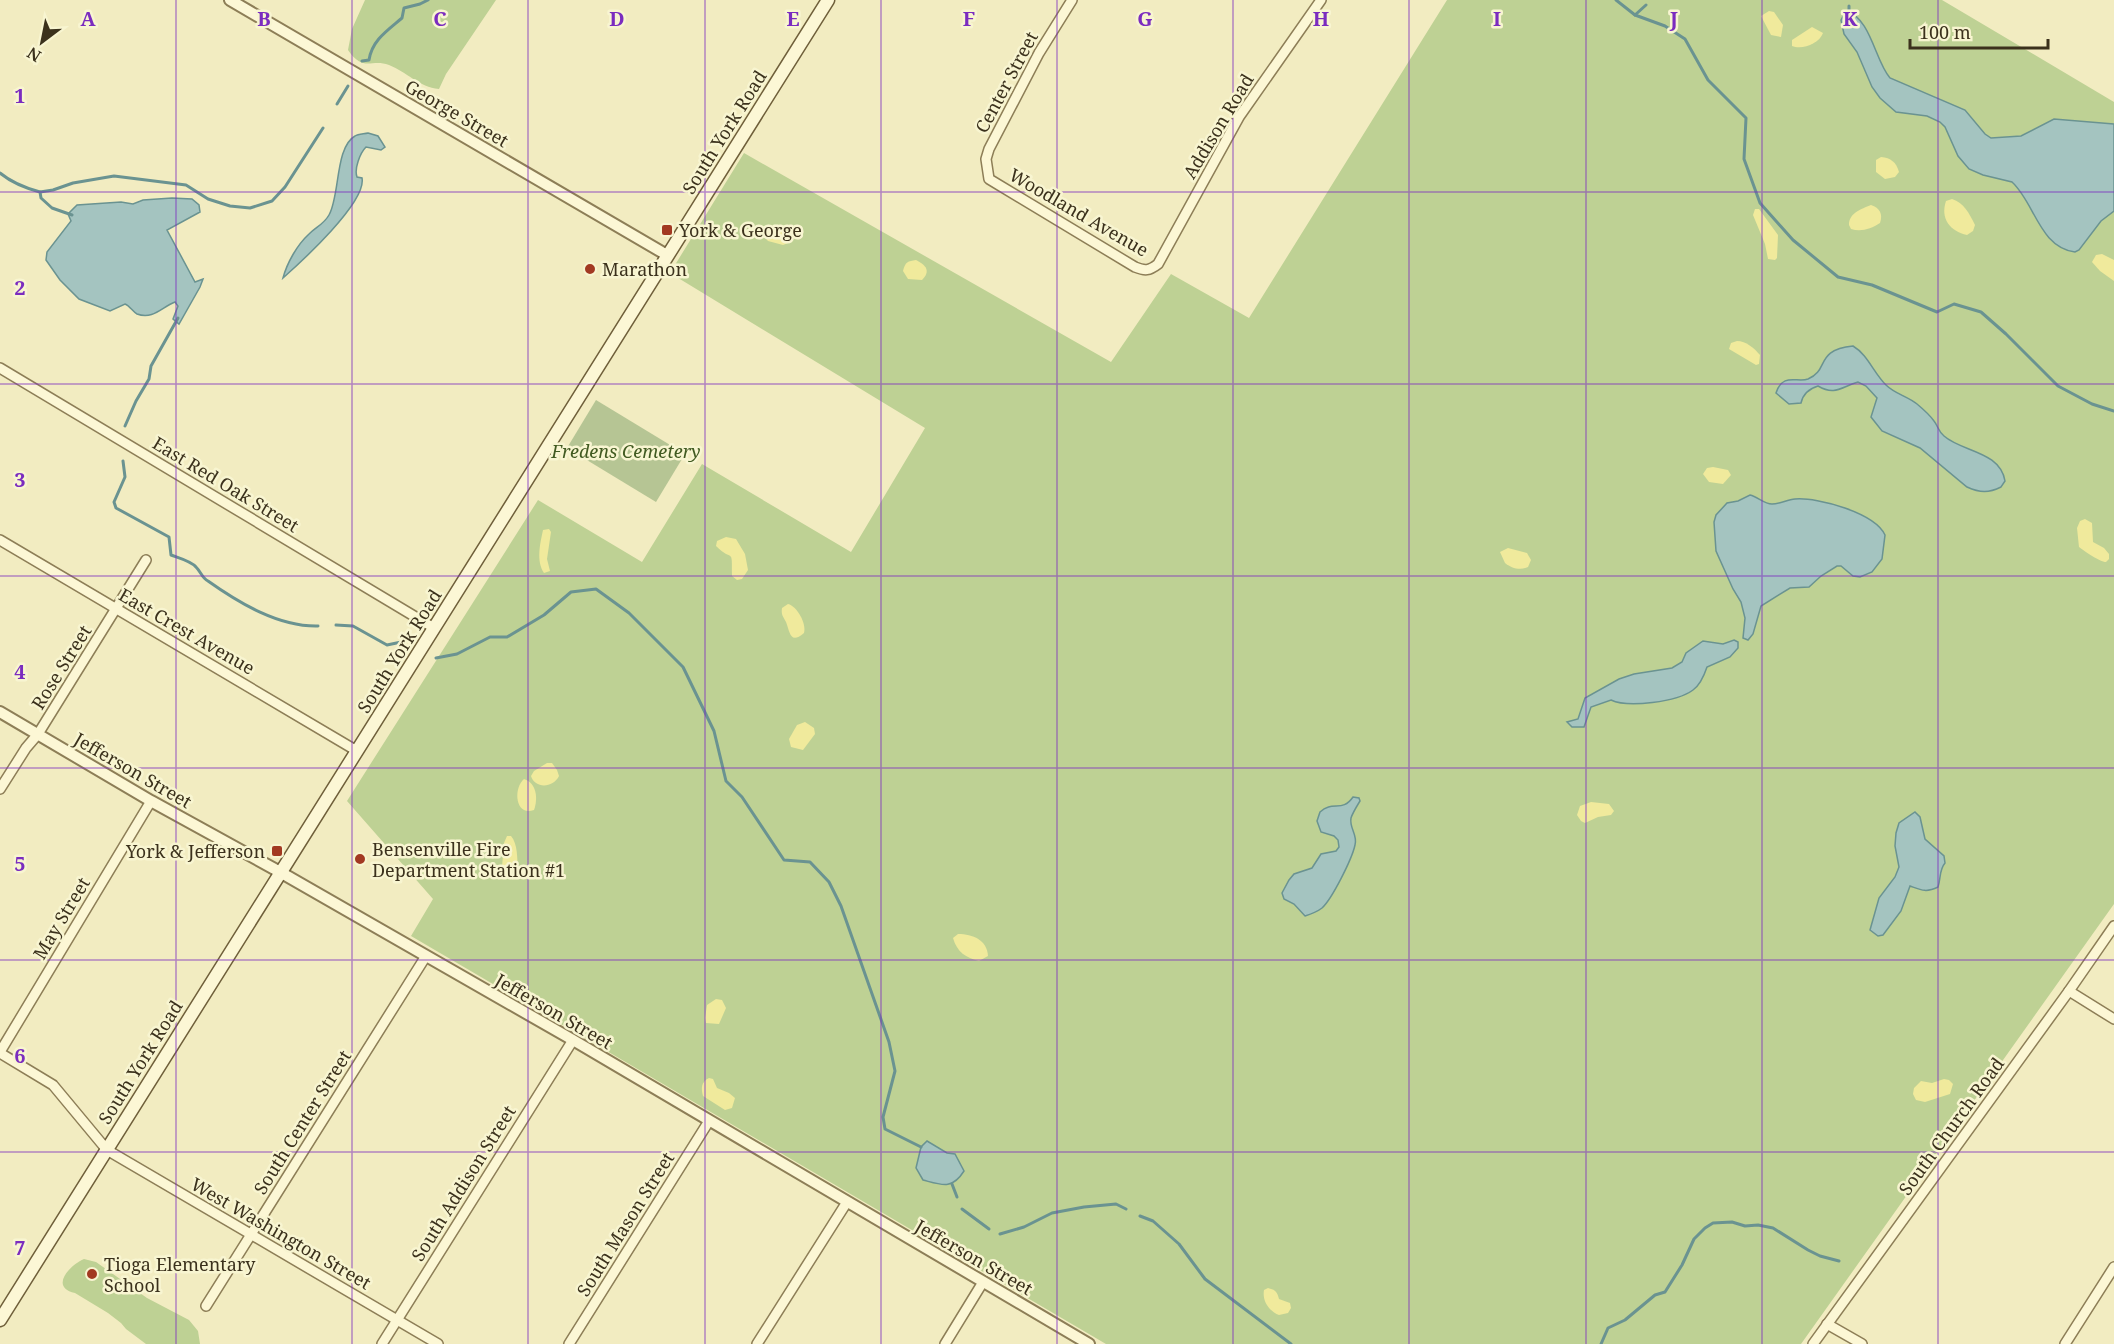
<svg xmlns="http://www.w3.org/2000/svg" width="2114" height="1344" font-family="'Noto Serif',serif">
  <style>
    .green { fill: #bed194 }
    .sand { fill: #f0ea9c }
    .cemetery { fill: #b6c594 }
    .water { fill: #a4c4c0; stroke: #6a9391; stroke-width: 1.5 }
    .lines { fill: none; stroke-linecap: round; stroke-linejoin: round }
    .stream { stroke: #6a9391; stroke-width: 3 }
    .minor-casing { stroke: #8d7e57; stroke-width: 12 }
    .tertiary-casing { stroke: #8d7e57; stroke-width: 14 }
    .secondary-casing { stroke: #6f5f3a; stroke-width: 15 }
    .minor { stroke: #fcf7d5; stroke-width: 9 }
    .tertiary { stroke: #fcf7d5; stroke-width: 10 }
    .secondary { stroke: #fcf7d5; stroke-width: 12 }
    .grid { fill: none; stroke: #7b2cbf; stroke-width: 1.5; stroke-opacity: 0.55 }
    .poi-dot { fill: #a23921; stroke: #f8f5d1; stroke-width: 2 }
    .labels { text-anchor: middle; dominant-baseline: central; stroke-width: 5; stroke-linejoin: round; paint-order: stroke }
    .street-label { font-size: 18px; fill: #3b311c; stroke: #f8f5d1 }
    .poi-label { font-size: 18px; fill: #3b311c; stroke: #f8f5d1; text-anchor: start }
    .park-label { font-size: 18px; font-style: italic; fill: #415a21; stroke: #f8f5d1 }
    .grid-label { font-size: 20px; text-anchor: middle; font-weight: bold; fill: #7b2cbf; stroke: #f8f5d1; stroke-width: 5; stroke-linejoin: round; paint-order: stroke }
  </style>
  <rect width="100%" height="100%" fill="#f2ecc1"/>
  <g class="green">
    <path d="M365 0H496L446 74 439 89C419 87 407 72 389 65 371 58 364 73 348 50L352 29Z"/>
    <path d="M1447 0H1942L2114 102V904L1801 1344H1106L411 936 433 899 347 801 538 500 642 562 702 464 851 552 925 428 670 273 744 153 1111 362 1171 274 1249 318Z"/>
    <path d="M84 1259 96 1262 147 1298 189 1320 198 1331 200 1344H146L126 1329 121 1323 108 1313 75 1293C49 1287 70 1265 84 1259Z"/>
  </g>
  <g class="sand">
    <path d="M1769 11 1774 12 1783 25 1781 37 1771 35 1761 16Z"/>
    <path d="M1812 27 1823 33C1819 44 1802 50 1792 46V40Z"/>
    <path d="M1881 157C1891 158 1896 162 1899 172L1895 177 1885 179 1876 172V160Z"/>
    <path d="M1952 199C1964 203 1969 213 1975 225L1973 231 1967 235C1950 231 1940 219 1946 201Z"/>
    <path d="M1871 205C1880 208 1883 214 1880 223 1871 229 1861 232 1851 229L1849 225C1849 213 1861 209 1871 205Z"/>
    <path d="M1755 209H1759L1778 235 1777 258 1775 260 1768 259 1765 244 1753 215Z"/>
    <path d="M768 225C779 228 792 229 793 241L783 245 768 241 762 234 763 230Z"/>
    <path d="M2102 254 2114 260V281L2100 271 2092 262 2096 255Z"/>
    <path d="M916 260C926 265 931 271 922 280L908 279 903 271C905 262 908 261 916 260Z"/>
    <path d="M1737 341C1746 341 1754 348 1760 355L1759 364 1756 365 1729 349 1731 343Z"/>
    <path d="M1713 467 1728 470 1731 475 1723 484 1709 482 1703 474 1707 468Z"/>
    <path d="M2085 519 2092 523 2093 542 2104 548 2109 554V559L2106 562C2100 562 2084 551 2079 547L2077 528 2080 521Z"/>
    <path d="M549 529 551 532 547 559 550 571 544 573C536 561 540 544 543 530Z"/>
    <path d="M726 537 736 539 745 554 748 570 742 579 737 580 732 576C732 546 733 563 716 546L717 541Z"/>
    <path d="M1508 548 1527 553 1531 560 1528 567C1520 571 1511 568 1505 563L1500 552Z"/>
    <path d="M788 604C797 606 807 624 804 633 790 645 790 632 786 622 783 616 781 615 782 608Z"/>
    <path d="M805 722 814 728 815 734 803 750 791 747 789 739 797 725Z"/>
    <path d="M547 763H552L557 770 559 776C553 788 535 789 531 776L534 771Z"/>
    <path d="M524 779C537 783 538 799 534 810 515 817 513 788 524 779Z"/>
    <path d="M1591 802 1609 804 1614 811 1611 815 1598 817 1585 823 1581 821 1577 815 1580 806Z"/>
    <path d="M507 836H511C518 844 517 859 518 869L510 872 502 867 504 843Z"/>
    <path d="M958 934C973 934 987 940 988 956L979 961C966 958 957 952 953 938Z"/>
    <path d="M716 999 722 1000 726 1008 719 1024 706 1023 705 1018 707 1005Z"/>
    <path d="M709 1078 713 1079 717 1088 729 1093 735 1098 732 1108 725 1110 703 1096C701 1088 701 1082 709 1078Z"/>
    <path d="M1944 1079 1949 1080 1953 1084 1950 1094 1925 1102 1916 1100 1913 1094 1914 1088 1921 1081 1932 1083Z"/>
    <path d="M1268 1288C1275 1290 1277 1291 1279 1299L1290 1303 1291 1308 1288 1313 1279 1315C1269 1311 1262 1301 1264 1290Z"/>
  </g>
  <path class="cemetery" d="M596 400 685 454 656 502 567 448Z"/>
  <g class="water">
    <path d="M1846 11C1871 18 1875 61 1890 78L1965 110 1985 134 1991 138 2021 136 2054 119 2114 124V211L2101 221 2079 250 2075 252C2039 247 2035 203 2012 182L1983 175 1969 169 1958 156 1945 127 1940 122 1927 116 1896 112 1880 98 1872 87 1857 52 1844 34 1841 20Z"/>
    <path d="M368 133 378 136 385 147 381 150 366 147C360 153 354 169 357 177L362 178C367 202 301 262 283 278 287 263 297 245 309 234 316 227 324 224 329 215 340 196 335 147 355 136 358 134 364 134 368 133Z"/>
    <path d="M172 198 192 199 199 205 200 212 167 230 195 282 203 279 200 287 179 324 173 319 178 306 175 302C162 307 153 320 137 314 133 312 130 306 125 304L110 311 79 299 60 280 46 260 47 252 71 221 68 214 77 205 121 202 133 204 143 200Z"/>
    <path d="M1853 346C1868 355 1873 372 1886 385 1895 394 1907 396 1917 404 1923 409 1929 414 1934 421 1938 426 1938 431 1944 436 1962 452 2000 451 2005 481L2001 487C1989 493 1980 493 1967 487L1920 448 1882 431 1871 417 1877 398 1866 386 1858 382C1841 387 1835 396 1818 386 1808 389 1803 394 1801 403L1789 404 1776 393C1783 372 1797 383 1808 379 1830 370 1814 350 1853 346Z"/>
    <path d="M1750 495C1758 497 1764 504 1772 504 1779 504 1787 500 1795 499 1818 497 1875 513 1885 535L1882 559 1872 572 1860 577 1853 576 1841 566H1837L1821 576 1809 587 1790 588 1761 606 1753 634 1748 640 1743 638 1745 618 1741 602 1733 589 1716 551 1714 522 1716 515 1727 503 1738 501Z"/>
    <path d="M1734 640 1738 642V648L1730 657 1707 667C1704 676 1700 685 1693 690 1677 702 1628 708 1611 700L1591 707 1584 727H1572L1567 722 1578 719 1585 698 1619 679 1634 674 1672 668 1682 662 1686 653 1703 641 1723 644Z"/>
    <path d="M1353 797 1359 798 1360 801C1357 806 1353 812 1351 818 1349 828 1358 835 1355 845 1352 859 1332 899 1322 908 1317 912 1311 914 1305 916L1294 904 1284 899 1282 893 1289 880 1294 874 1312 868 1321 854 1336 851 1339 847 1338 840 1334 836 1321 832 1317 821 1320 812C1333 800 1342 813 1353 797Z"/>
    <path d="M1915 812 1920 817 1925 839 1944 856 1945 863C1939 870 1941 878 1938 887 1926 893 1921 890 1910 886L1901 911 1883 935 1878 936 1870 930 1879 898 1895 877 1899 867 1895 846 1896 833 1899 823Z"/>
    <path d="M927 1141 947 1153 955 1154 964 1171C952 1190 942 1185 923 1180L916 1168 921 1147Z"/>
  </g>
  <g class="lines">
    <g class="stream">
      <path d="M1616 0 1635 15 1646 5"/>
      <path d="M1849 14V6"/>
      <path d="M1635 15 1665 26 1685 39 1708 80 1746 118 1744 159 1760 203 1793 240 1838 277 1872 285 1937 312 1954 304 1981 312 2006 334 2058 386 2092 404 2114 411"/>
      <path d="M362 61 369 60C372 40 388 30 402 18L404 8 420 4 428 0"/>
      <path d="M337 104 348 86"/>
      <path d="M0 173C12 183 25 188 40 192L41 198 52 208 72 215"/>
      <path d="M40 192 53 190 73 183 114 176 186 185 208 199 230 206 250 208 272 201 285 187 323 128"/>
      <path d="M125 426 136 401 149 379 151 366 178 318"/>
      <path d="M123 461 125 477 114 502 116 508 169 537 171 555C179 558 191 561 196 567 201 572 202 578 208 581 239 603 279 627 318 626"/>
      <path d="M336 625 353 626 387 645 406 641"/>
      <path d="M436 658 457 654 490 637H507L544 615 571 592 596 589 629 613 683 667 714 731 726 781 742 797 784 860 810 862 829 882 841 906 889 1042 895 1071 883 1117 885 1129 921 1147"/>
      <path d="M952 1184 957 1197"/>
      <path d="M962 1209 989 1229"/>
      <path d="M1140 1216 1153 1221 1179 1244 1205 1279 1291 1344"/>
      <path d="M1000 1234 1024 1227 1052 1213 1084 1207 1116 1204 1126 1209"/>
      <path d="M1601 1344 1608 1328 1625 1320 1655 1295 1665 1292 1682 1265 1694 1239 1705 1228 1713 1223 1732 1222 1745 1226 1758 1225 1773 1228 1808 1250 1820 1256 1839 1261"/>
    </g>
    <defs>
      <g id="minor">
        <path d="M1072 0 1039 53 989 149 986 159 989 179 1135 267C1145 271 1149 271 1158 264L1239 117 1321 0"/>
        <path d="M0 368 434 628"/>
        <path d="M0 540 357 751"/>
        <path d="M0 789 26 748 38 734 146 560"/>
        <path d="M2069 991 2114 1019"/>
        <path d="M0 1052 151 801"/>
        <path d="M0 1053 53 1085 107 1150 438 1344"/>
        <path d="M206 1306 426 956"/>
        <path d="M1827 1324 1862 1344"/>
        <path d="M382 1344 573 1040"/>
        <path d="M569 1344 709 1121"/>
        <path d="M757 1344 847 1202"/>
        <path d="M945 1344 983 1282"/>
        <path d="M1813 1344 2069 991 2114 926"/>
        <path d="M2065 1344 2114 1267"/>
      </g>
      <g id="tertiary">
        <path d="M230 0 667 255"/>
        <path d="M0 712 151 801 280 872 573 1040 1089 1344"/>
      </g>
      <path id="secondary" d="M0 1320 828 0"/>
    </defs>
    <use href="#minor" class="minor-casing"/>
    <use href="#tertiary" class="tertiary-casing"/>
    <use href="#secondary" class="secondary-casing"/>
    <use href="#minor" class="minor"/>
    <use href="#tertiary" class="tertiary"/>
    <use href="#secondary" class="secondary"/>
  </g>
  <path class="grid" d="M176 0V1344M352 0V1344M528 0V1344M705 0V1344M881 0V1344M1057 0V1344M1233 0V1344M1409 0V1344M1586 0V1344M1762 0V1344M1938 0V1344M0 192H2114M0 384H2114M0 576H2114M0 768H2114M0 960H2114M0 1152H2114"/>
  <g class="poi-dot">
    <rect x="661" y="224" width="12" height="12" rx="3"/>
    <circle cx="590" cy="269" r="6"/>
    <rect x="271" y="845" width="12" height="12" rx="3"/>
    <circle cx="360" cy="859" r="6"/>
    <circle cx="92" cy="1274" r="6"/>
  </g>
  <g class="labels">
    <g class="street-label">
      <text transform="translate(1006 82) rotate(-62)">Center Street</text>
      <text transform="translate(457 113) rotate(30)">George Street</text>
      <text transform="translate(1218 126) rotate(-59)">Addison Road</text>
      <text transform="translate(724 132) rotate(-58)">South York Road</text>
      <text transform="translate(1079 212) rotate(30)">Woodland Avenue</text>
      <text transform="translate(226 484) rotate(31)">East Red Oak Street</text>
      <text transform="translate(187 631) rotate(30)">East Crest Avenue</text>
      <text transform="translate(399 651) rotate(-58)">South York Road</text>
      <text transform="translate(61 667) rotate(-58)">Rose Street</text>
      <text transform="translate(133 770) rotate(30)">Jefferson Street</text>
      <text transform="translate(61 918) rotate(-59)">May Street</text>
      <text transform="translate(554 1011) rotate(30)">Jefferson Street</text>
      <text transform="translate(140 1062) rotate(-58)">South York Road</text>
      <text transform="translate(302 1122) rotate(-58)">South Center Street</text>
      <text transform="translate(1951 1126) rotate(-54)">South Church Road</text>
      <text transform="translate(463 1183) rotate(-58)">South Addison Street</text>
      <text transform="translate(625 1224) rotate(-58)">South Mason Street</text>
      <text transform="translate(281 1233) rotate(30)">West Washington Street</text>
      <text transform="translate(974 1257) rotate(30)">Jefferson Street</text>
    </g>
    <g class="poi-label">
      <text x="679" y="230">York &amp; George</text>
      <text x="602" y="269">Marathon</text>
      <text x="372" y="849">Bensenville Fire<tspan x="372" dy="21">Department Station #1</tspan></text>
      <text x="265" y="851" text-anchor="end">York &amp; Jefferson</text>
      <text x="104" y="1264">Tioga Elementary<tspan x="104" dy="21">School</tspan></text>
    </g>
    <g class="park-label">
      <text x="626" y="451">Fredens Cemetery</text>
    </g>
  </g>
  <g class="grid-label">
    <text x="88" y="26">A</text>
    <text x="264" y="26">B</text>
    <text x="440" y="26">C</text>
    <text x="617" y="26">D</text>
    <text x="793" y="26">E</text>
    <text x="969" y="26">F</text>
    <text x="1145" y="26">G</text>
    <text x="1321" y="26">H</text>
    <text x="1497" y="26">I</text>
    <text x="1674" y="26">J</text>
    <text x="1850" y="26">K</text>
    <text x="20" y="103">1</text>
    <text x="20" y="295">2</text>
    <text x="20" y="487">3</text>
    <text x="20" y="679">4</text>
    <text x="20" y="871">5</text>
    <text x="20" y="1063">6</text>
    <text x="20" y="1255">7</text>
  </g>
  <g transform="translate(42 42) rotate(212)" stroke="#f8f5d1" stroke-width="4.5" paint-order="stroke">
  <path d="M0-4.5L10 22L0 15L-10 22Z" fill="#3b311c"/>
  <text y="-9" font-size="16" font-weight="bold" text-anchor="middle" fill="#3b311c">N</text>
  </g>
  <path d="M1910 39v9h138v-9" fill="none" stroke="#3b311c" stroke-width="3"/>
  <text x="1919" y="39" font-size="18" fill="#3b311c" stroke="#f8f5d1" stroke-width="4.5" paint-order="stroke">100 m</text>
</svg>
